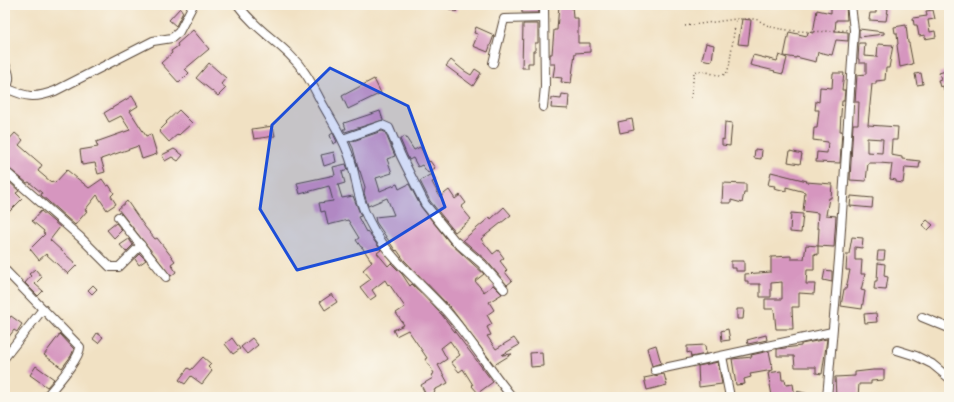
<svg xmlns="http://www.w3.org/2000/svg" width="954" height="402" font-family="'Playpen Sans',sans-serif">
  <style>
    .building { fill: #d696bf; fill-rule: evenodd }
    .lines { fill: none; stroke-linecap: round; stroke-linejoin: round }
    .service-casing { stroke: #564537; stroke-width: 6 }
    .minor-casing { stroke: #564537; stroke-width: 10 }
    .path { stroke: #564537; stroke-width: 1.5; stroke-dasharray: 1 3; stroke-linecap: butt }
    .service { stroke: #fff; stroke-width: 4 }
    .minor { stroke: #fff; stroke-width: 8 }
    .marked { fill: #1d4ed8; fill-opacity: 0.2; stroke: #1d4ed8; stroke-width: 3; stroke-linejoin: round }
  </style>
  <rect width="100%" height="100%" fill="#fbf7ec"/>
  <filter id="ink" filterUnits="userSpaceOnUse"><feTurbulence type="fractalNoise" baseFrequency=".025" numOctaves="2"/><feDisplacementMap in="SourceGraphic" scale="8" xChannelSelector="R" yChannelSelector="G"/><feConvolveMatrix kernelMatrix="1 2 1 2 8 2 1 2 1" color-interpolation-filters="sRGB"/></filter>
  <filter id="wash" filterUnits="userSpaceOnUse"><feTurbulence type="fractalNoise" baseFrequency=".012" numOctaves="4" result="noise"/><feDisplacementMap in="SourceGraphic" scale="16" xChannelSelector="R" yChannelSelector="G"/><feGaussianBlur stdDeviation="0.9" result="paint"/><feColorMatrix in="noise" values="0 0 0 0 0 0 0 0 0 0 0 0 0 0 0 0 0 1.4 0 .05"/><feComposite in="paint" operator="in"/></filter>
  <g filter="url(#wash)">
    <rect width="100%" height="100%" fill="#f1e1c3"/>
    <g id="blocks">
      <g class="building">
        <path d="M441 5H459L456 12Z"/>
        <path d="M522 5H538L539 13H522Z"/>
        <path d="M559 5H572L573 18H578V43H590V52L575 53 571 83 561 82 562 78 553 77 555 64H550V54H552L554 30H557Z"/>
        <path d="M831 5H846L847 20H836L835 31 848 32V41L836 40 832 55 818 52 816 62 796 57V58L784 56 789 32 807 36 808 32 813 33 817 10 831 13Z"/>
        <path d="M876 5H887V9H888L886 21 869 20 870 13H876Z"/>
        <path d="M180 8 183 12 176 26 169 20Z"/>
        <path d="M933 10 935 19 928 20 930 32 935 31 936 37 925 39V35L919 36 917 25H914L913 18 927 16 926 11Z"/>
        <path d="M742 19 751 20 748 45 738 44Z"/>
        <path d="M523 24H538V43H535V51H533V63H528V68H522Z"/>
        <path d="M906 25 908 43H909L913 64 900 67 897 45 898 44 897 33H895L894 27Z"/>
        <path d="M476 27 494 35 488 52 473 46 478 34 474 33Z"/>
        <path d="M859 29 884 32V34L859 37Z"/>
        <path d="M193 30 209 49 185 69 189 73 179 83 161 63 172 53 171 51 178 46 177 44Z"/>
        <path d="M706 43 714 45 712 60H711L710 61 702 59Z"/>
        <path d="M859 43H865L864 56 877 57 878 44 893 45 889 68H886L885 80 876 81V84H872L868 125 898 127 897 140H892L891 155 902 157V159L920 161 919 168 905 167 903 183 896 182V180L890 179 892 164 879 163H868L866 181 850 180 853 124H858L859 102H855L857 75 866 74V63H859V59H858ZM867 138 883 139 882 153 867 152Z"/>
        <path d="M753 55 777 61 779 55 787 58 783 74 774 72 775 71 750 65Z"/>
        <path d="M451 60 463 70 471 75 475 69 481 73 473 86 446 66Z"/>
        <path d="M209 63 226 78 221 84 226 88 218 96 196 78Z"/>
        <path d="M949 70V89L944 90 943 86 940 87 938 80 941 79 939 73Z"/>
        <path d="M833 73H844L842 90H845L844 101H842L841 114 840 131H842L840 163 816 162 817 152 827 153 828 142 813 140 814 128H817L819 110H815L816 101 819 102 820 87 832 88Z"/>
        <path d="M921 73 923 84 917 85 915 74Z"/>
        <path d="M374 79 381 93 348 109 342 96Z"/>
        <path d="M562 94 569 95 568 109 551 108 552 98 561 99Z"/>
        <path d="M132 96 138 106 130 111 146 136 151 134 157 154 142 159 138 146 101 159 105 172 98 174 95 163 82 165 80 150 98 147 96 142 130 130 121 116 109 122 104 113Z"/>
        <path d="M179 110 192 123 179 135 178 134 169 142 159 131 167 123 166 122Z"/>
        <path d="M380 111 383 120 345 132 343 129H346L344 123Z"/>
        <path d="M632 119 634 130 620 133 618 122Z"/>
        <path d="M725 122 732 123 730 146 722 145V139L724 140Z"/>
        <path d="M273 126 275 136 254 139 252 129Z"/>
        <path d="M382 131 385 132 395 156 387 159 392 173 376 178 380 191 397 184 399 189 409 184 421 207 450 243 484 274 475 281 484 292 493 285 502 294 489 302 494 310 487 315 492 324 487 327 491 335 487 336 496 349 514 338 519 345 502 355 512 354 494 365 450 307 404 260 397 250 396 251 395 250 376 222 375 217 394 215 387 198 368 206 364 193 365 187 360 171H359L353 148 350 142Z"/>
        <path d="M15 133 23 140 19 145 42 165 38 171 51 182 52 181 55 183 67 170 89 188 102 179 107 186 109 185 114 193 111 196 116 204 107 210 97 195 85 210 87 211 75 225 41 195 42 193 29 182 27 183 6 166 8 164 5 161V144Z"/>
        <path d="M333 133 337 142 333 144 330 135Z"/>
        <path d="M405 136 414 150 420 147 429 162 430 161 435 168 428 173 422 165 418 167 413 158 409 160 400 139Z"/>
        <path d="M174 149 183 155 178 161 172 157 165 161 162 155Z"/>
        <path d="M755 149 762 150 761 159 754 158Z"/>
        <path d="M790 151 802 154 800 164 788 162Z"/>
        <path d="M334 152 336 162 324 166 321 155Z"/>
        <path d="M346 164 348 170 342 172 345 183 338 185 342 198 353 196 361 216 358 217 366 232 367 231 381 250 377 253 388 266 391 263 402 274 410 286 412 284 442 315 493 382 478 393 472 386 473 385 463 369 459 372 451 362 460 355 450 341 441 348 447 359 438 365 448 383 434 390 435 392 427 397 421 385 433 378 431 375 434 373 425 359 427 358 408 330 396 336 393 330 404 325 396 313 405 307 389 284 388 285 385 280 372 290 376 296 370 300 360 287 371 279 363 270 372 262 362 247H361L356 240 359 238 348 220 328 225 325 211 321 212 319 203 333 201 329 186 300 194 297 183 335 175 333 167Z"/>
        <path d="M771 172 807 181 806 182 832 184 831 198H829L826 215 836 216 834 247 818 246V255L814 254V270H807L806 284H815L814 294 799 293V307H792L793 329H776L774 309H765V299H782V282L771 283V297H760V284H748V281H745V274L771 272V257L791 256V259H804L806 245 818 246 819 228H817L818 213 803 211 805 192 786 187V191L774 188 775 186 768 185Z"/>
        <path d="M431 174 435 181 432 182 440 197 449 190 455 199 460 195 466 203 461 207 471 219 455 232 430 201 420 181Z"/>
        <path d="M5 178 19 191 16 193 22 199 9 212 5 208Z"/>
        <path d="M723 183 746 184V193H744L742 203 731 200V203H722Z"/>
        <path d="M851 196 873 198 872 208 850 206Z"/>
        <path d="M127 201 145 227 155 239 157 238 175 261 171 264 176 272 171 276 118 209Z"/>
        <path d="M504 207 511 215 481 239 493 254 498 250 504 258 500 261 507 270 505 272 512 281 507 285 486 260 463 240 490 217 491 219Z"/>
        <path d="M41 211 60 227 50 240 77 265 68 274 46 254 39 260 30 249 45 234 43 233 44 231 32 221Z"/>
        <path d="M791 213 803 214 801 233 790 232Z"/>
        <path d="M927 220 933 225 928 230 922 225Z"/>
        <path d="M116 223 122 230 114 238 107 230Z"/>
        <path d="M852 237 863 238 862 248 855 247V260H862L861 274H865L861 290 865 291 862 309 841 306 844 289H846L850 270H846L847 254H849Z"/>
        <path d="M129 239 133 245 126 252 120 245Z"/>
        <path d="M878 251H885L884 260H877Z"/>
        <path d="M140 254 146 260 139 265 135 259Z"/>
        <path d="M731 261H744V271H736V268H731Z"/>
        <path d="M878 263 885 264 884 276 888 277 886 290 874 289 875 281H877Z"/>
        <path d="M35 269 42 277 35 284 43 291 38 296 25 283 31 276 29 274Z"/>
        <path d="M825 270 832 271V282L823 280Z"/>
        <path d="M93 285 97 289 92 294 88 290Z"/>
        <path d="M332 294 337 302 325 310 320 302Z"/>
        <path d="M737 309H744L743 319H737Z"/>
        <path d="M876 313 877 322 865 323 864 314Z"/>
        <path d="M11 316 22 324 17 332 14 330 5 342V324Z"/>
        <path d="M728 329 730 340 722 341 721 331Z"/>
        <path d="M97 333 103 337 98 343 93 339Z"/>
        <path d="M60 334 74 349 71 356 62 368 44 355Z"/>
        <path d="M766 335 767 340 748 344 747 340Z"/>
        <path d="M232 338 240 349 233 354 225 344Z"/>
        <path d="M252 338 258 345 247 354 241 347Z"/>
        <path d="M827 339 822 374 816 373V367H795L794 356H777V349L801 346V344Z"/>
        <path d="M656 345 661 363 652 366 647 348Z"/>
        <path d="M705 345 706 354 691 357 690 352 687 353V346Z"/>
        <path d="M769 351 773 370 750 374 751 377 744 379 745 384 736 385 732 359 752 357 751 355Z"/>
        <path d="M542 352 543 366 531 367 530 353Z"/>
        <path d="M203 357 211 364 208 367 212 371 202 384 191 376 185 384 179 380 188 368 191 370Z"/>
        <path d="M718 362 722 384 699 387 698 366Z"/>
        <path d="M36 366 54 379 47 387 30 375Z"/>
        <path d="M873 370H884V380L871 381V384H859L858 397H836L835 377 855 376V372Z"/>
        <path d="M781 371 782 380H785L786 385 793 384 795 397H783V394L772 396 768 373Z"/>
        <path d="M664 374 667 385 647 390 644 378Z"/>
      </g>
    </g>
  </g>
  <g filter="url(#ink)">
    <use href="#blocks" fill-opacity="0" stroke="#564537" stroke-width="1"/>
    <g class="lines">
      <defs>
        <path id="service" d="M798 394 810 397"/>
        <g id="minor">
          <path d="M238 5C257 32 287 46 305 73 312 83 317 94 323 105 332 121 342 136 348 153 353 165 355 178 358 191 361 205 368 220 375 232 393 262 423 285 446 311 470 338 489 369 512 397"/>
          <path d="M493 63 504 19 543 18"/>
          <path d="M5 64C10 75 11 80 5 90"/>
          <path d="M6 88C26 97 34 99 55 91L153 41 172 38 179 32 193 5"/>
          <path d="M543 107 545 87 544 5"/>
          <path d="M343 139 382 125 389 128 401 156 425 204 454 240 482 264 504 289"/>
          <path d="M5 171 80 237 110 267H119L141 245"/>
          <path d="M118 217 166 277"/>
          <path d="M5 270 80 347C80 359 54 387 46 397"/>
          <path d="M922 317 949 328"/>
          <path d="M897 350 916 356 932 364 949 378"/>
          <path d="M722 356 730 397"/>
          <path d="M5 357 43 309"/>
          <path d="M655 370 832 332"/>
          <path d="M827 397 839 259 854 30 851 5"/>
        </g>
      </defs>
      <use href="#service" class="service-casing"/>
      <use href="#minor" class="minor-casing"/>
      <g class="path">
        <path d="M685 26 736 19C743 19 751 18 758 20 762 22 767 26 772 27 796 33 822 32 847 30"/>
        <path d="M691 98 694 72C705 68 715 78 726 74L729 67 736 19"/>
      </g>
      <use href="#service" class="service"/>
      <use href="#minor" class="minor"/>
    </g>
  </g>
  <path class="marked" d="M330 68 408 106 445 207 378 249 297 270 260 209 272 125Z"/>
  <rect width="954" height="402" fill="none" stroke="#fbf7ec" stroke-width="20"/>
</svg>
